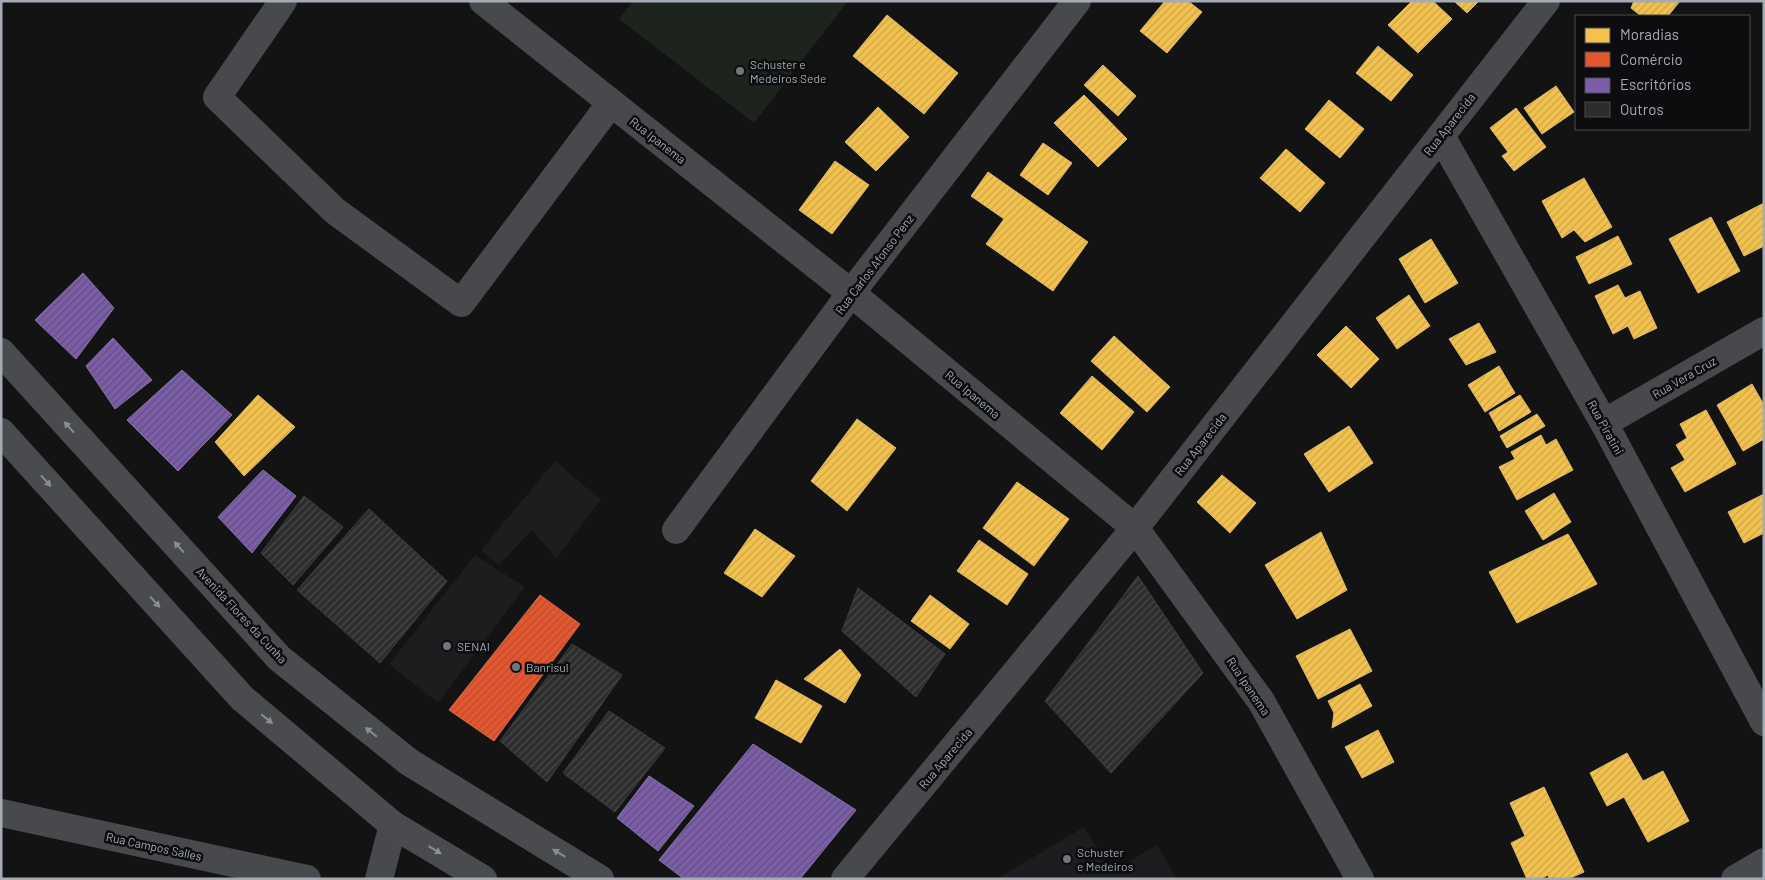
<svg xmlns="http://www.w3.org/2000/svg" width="1765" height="880" font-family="Barlow,sans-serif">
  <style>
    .built { fill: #1d1d1f }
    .pitch { fill: #1d231d }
    .homes { fill: url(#homes-hatch); stroke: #dbba6d }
    .shops { fill: url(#shops-hatch); stroke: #d17056 }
    .offices { fill: url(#offices-hatch); stroke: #8775ab }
    .building { fill: url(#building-hatch); stroke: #3b3d3f }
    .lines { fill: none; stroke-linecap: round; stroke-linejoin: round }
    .minor { stroke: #47494c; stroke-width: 28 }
    .major { stroke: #494b4e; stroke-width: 28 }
    .oneway { fill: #898e95 }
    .poi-dot { fill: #71767c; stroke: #0d0d0f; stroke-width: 2 }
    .labels { text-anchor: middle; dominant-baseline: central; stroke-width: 5; stroke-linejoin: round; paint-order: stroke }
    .poi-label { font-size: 12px; fill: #a4abb4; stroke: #0d0d0f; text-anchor: start }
    .street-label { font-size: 12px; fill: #a4abb4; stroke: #0d0d0f }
  </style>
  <defs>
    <pattern id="homes-hatch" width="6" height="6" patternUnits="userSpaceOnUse" patternTransform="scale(1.25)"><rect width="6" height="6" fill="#f2c14e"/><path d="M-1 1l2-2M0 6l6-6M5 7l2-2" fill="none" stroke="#cba549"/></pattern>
    <pattern id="shops-hatch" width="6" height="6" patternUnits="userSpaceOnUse" patternTransform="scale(1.25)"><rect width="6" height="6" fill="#e4572e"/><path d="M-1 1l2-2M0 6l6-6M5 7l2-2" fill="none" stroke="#b74e30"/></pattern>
    <pattern id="offices-hatch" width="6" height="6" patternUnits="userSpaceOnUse" patternTransform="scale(1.25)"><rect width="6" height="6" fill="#7b5ea7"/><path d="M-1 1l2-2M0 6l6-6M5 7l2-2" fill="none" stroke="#614f7f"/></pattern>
    <pattern id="building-hatch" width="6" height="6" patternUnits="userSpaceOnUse" patternTransform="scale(1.25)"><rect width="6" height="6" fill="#2d2d2e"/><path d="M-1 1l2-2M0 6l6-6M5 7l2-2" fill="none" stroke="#48494a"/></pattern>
  </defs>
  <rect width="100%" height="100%" fill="#131313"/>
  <g class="built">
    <path d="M555 461 601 500 556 558 532 530 499 565 481 550Z"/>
    <path d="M475 555 525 587 438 703 389 664Z"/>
    <path d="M1084 827 1112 872 1157 845 1177 879H997Z"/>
  </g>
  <path class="pitch" d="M633 1H848L754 123 619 19Z"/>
  <g class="homes">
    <path d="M1165 1H1188L1202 12 1167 53 1140 31Z"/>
    <path d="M1412 1H1433L1452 19 1418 53 1388 25Z"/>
    <path d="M1454 1H1479L1467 13Z"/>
    <path d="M1634 1H1680L1668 16H1641L1631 8Z"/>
    <path d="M887 15 958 73 924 114 853 56Z"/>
    <path d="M1378 46 1413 75 1391 101 1356 73Z"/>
    <path d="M1103 65 1136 96 1118 116 1084 85Z"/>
    <path d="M1556 86 1574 112 1542 134 1524 108Z"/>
    <path d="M1084 95 1127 139 1098 167 1054 123Z"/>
    <path d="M1329 100 1364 129 1340 158 1305 129Z"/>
    <path d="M878 107 909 137 876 171 845 142Z"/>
    <path d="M1516 108 1546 147 1514 171 1502 156 1508 152 1490 128Z"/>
    <path d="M1043 143 1072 163 1048 195 1020 175Z"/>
    <path d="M1286 149 1325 183 1300 212 1260 178Z"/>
    <path d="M835 161 869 185 832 234 799 210Z"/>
    <path d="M988 172 1088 242 1053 291 986 244 1004 219 971 196Z"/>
    <path d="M1584 178 1612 227 1585 242 1574 230 1562 238 1542 201Z"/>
    <path d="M1764 203V246L1744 256 1727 222Z"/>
    <path d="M1711 217 1740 271 1698 293 1669 239Z"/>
    <path d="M1618 236 1632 264 1589 284 1576 257Z"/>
    <path d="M1431 239 1458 283 1425 303 1399 259Z"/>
    <path d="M1618 285 1625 298 1640 291 1657 328 1634 339 1628 326 1613 334 1595 296Z"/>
    <path d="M1409 295 1430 326 1397 349 1376 318Z"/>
    <path d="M1479 323 1496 352 1466 365 1449 339Z"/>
    <path d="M1346 326 1379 359 1351 388 1317 355Z"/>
    <path d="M1114 336 1170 387 1147 412 1091 361Z"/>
    <path d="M1499 366 1515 393 1485 412 1468 385Z"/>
    <path d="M1092 376 1134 412 1102 450 1060 413Z"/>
    <path d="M1752 384 1764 405V439L1743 451 1717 405Z"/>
    <path d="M258 395 295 427 244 476 215 442Z"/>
    <path d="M1520 395 1531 412 1499 431 1489 413Z"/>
    <path d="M1706 410 1736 464 1685 492 1671 468 1685 460 1676 445 1687 438 1680 424Z"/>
    <path d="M1537 414 1545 426 1507 448 1500 436Z"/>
    <path d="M857 419 896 448 847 511 811 481Z"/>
    <path d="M1349 426 1373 463 1329 492 1304 454Z"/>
    <path d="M1541 435 1546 445 1556 439 1573 470 1517 500 1499 467 1515 459 1511 452Z"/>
    <path d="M1222 475 1256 503 1230 533 1197 502Z"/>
    <path d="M1017 482 1069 519 1034 566 983 528Z"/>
    <path d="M1554 493 1571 522 1543 540 1525 511Z"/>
    <path d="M1764 494V533L1744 543 1728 512Z"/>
    <path d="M755 529 795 556 762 597 724 573Z"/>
    <path d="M1321 532 1347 590 1297 619 1265 565Z"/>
    <path d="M1568 534 1597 584 1517 623 1489 572Z"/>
    <path d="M979 540 1028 574 1007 605 957 571Z"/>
    <path d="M930 595 969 624 950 649 911 621Z"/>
    <path d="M1350 629 1372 671 1318 699 1296 656Z"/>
    <path d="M840 649 861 675 845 703 804 679Z"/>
    <path d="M776 680 822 706 801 743 755 718Z"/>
    <path d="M1360 684 1372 706 1332 728 1334 713 1328 701Z"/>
    <path d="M1378 730 1394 762 1362 778 1345 747Z"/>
    <path d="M1627 753 1643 781 1663 771 1689 821 1648 842 1624 797 1607 806 1590 773Z"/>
    <path d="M1544 787 1584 872 1568 879H1549L1548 875 1540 879H1527L1511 843 1525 836 1510 803Z"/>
  </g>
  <path class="shops" d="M540 595 580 624 494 741 449 710Z"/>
  <g class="offices">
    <path d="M83 273 114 308 76 359 35 320Z"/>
    <path d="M113 338 152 380 115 409 86 366Z"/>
    <path d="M182 370 232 415 178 471 127 420Z"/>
    <path d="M263 470 296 496 252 553 218 517Z"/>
    <path d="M753 744 856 810 800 879H684L659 860Z"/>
    <path d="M649 776 694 806 658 851 617 818Z"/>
  </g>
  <g class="building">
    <path d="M304 496 343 527 293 585 261 553Z"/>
    <path d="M369 509 447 581 380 663 297 590Z"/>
    <path d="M1138 576 1203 673 1111 773 1045 701Z"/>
    <path d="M858 588 945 654 916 697 842 631Z"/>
    <path d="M572 644 622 675 547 782 500 741Z"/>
    <path d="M609 711 665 748 615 812 563 773Z"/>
  </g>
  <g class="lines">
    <g class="minor">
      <path d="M283 1 217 97 335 211 461 303 611 103"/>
      <path d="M483 1 851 293 1135 528 1261 701 1360 879"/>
      <path d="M1441 136 1604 423 1764 722"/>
      <path d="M1604 423 1764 331"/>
      <path d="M676 530 851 293 1077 1"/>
      <path d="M1 813 307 879"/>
      <path d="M379 879 393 825"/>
      <path d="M845 879 1135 528 1546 1"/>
      <path d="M1735 879 1764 862"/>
    </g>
    <g class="major">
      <path d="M1 352 279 658 409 762 600 879"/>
      <path d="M1 432 242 698 393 825 483 879"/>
    </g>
  </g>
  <defs><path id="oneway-solid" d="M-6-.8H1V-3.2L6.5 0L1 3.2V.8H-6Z" transform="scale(1.25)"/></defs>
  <g class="oneway">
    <use href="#oneway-solid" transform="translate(69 427) rotate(-132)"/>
    <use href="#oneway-solid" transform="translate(46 481) rotate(48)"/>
    <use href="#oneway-solid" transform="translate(179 547) rotate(-132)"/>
    <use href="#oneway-solid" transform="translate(155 602) rotate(48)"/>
    <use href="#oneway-solid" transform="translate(267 719) rotate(40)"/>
    <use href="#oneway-solid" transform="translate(371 732) rotate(-141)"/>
    <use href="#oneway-solid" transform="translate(435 850) rotate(31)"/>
    <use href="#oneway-solid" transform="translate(559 853) rotate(-149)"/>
  </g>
  <g class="poi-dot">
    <circle cx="740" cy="71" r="5"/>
    <circle cx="447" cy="646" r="5"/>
    <circle cx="516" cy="667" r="5"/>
    <circle cx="1067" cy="859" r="5"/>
  </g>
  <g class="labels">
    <g class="poi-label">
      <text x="750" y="64">Schuster e<tspan x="750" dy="14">Medeiros Sede</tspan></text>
      <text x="457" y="646">SENAI</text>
      <text x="526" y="667">Banrisul</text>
      <text x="1077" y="852">Schuster<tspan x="1077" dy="14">e Medeiros</tspan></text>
    </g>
    <g class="street-label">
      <text transform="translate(1449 124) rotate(-52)">Rua Aparecida</text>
      <text transform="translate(658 140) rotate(38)">Rua Ipanema</text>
      <text transform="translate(874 264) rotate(-53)">Rua Carlos Afonso Penz</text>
      <text transform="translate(1684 377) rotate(-30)">Rua Vera Cruz</text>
      <text transform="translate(973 394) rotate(40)">Rua Ipanema</text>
      <text transform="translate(1606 427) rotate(61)">Rua Piratini</text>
      <text transform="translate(1200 444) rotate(-52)">Rua Aparecida</text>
      <text transform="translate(242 615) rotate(47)">Avenida Flores da Cunha</text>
      <text transform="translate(1249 686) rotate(56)">Rua Ipanema</text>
      <text transform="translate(945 758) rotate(-50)">Rua Aparecida</text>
      <text transform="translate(154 846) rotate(12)">Rua Campos Salles</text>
    </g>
  </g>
  <rect width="1765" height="880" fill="none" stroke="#a4abb4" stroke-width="5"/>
  <rect x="1575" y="15" width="175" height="115" fill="#0d0d0f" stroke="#494c51"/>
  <rect x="1585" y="28" width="25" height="15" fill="#f2c14e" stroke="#494c51"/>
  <text x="1620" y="40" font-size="15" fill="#a4abb4">Moradias</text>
  <rect x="1585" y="52" width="25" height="15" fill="#e4572e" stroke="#494c51"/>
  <text x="1620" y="65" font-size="15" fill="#a4abb4">Comércio</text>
  <rect x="1585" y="78" width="25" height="15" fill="#7b5ea7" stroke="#494c51"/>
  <text x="1620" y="90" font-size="15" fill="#a4abb4">Escritórios</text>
  <rect x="1585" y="102" width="25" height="15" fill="#2d2d2e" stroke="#494c51"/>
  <text x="1620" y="115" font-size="15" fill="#a4abb4">Outros</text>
</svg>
